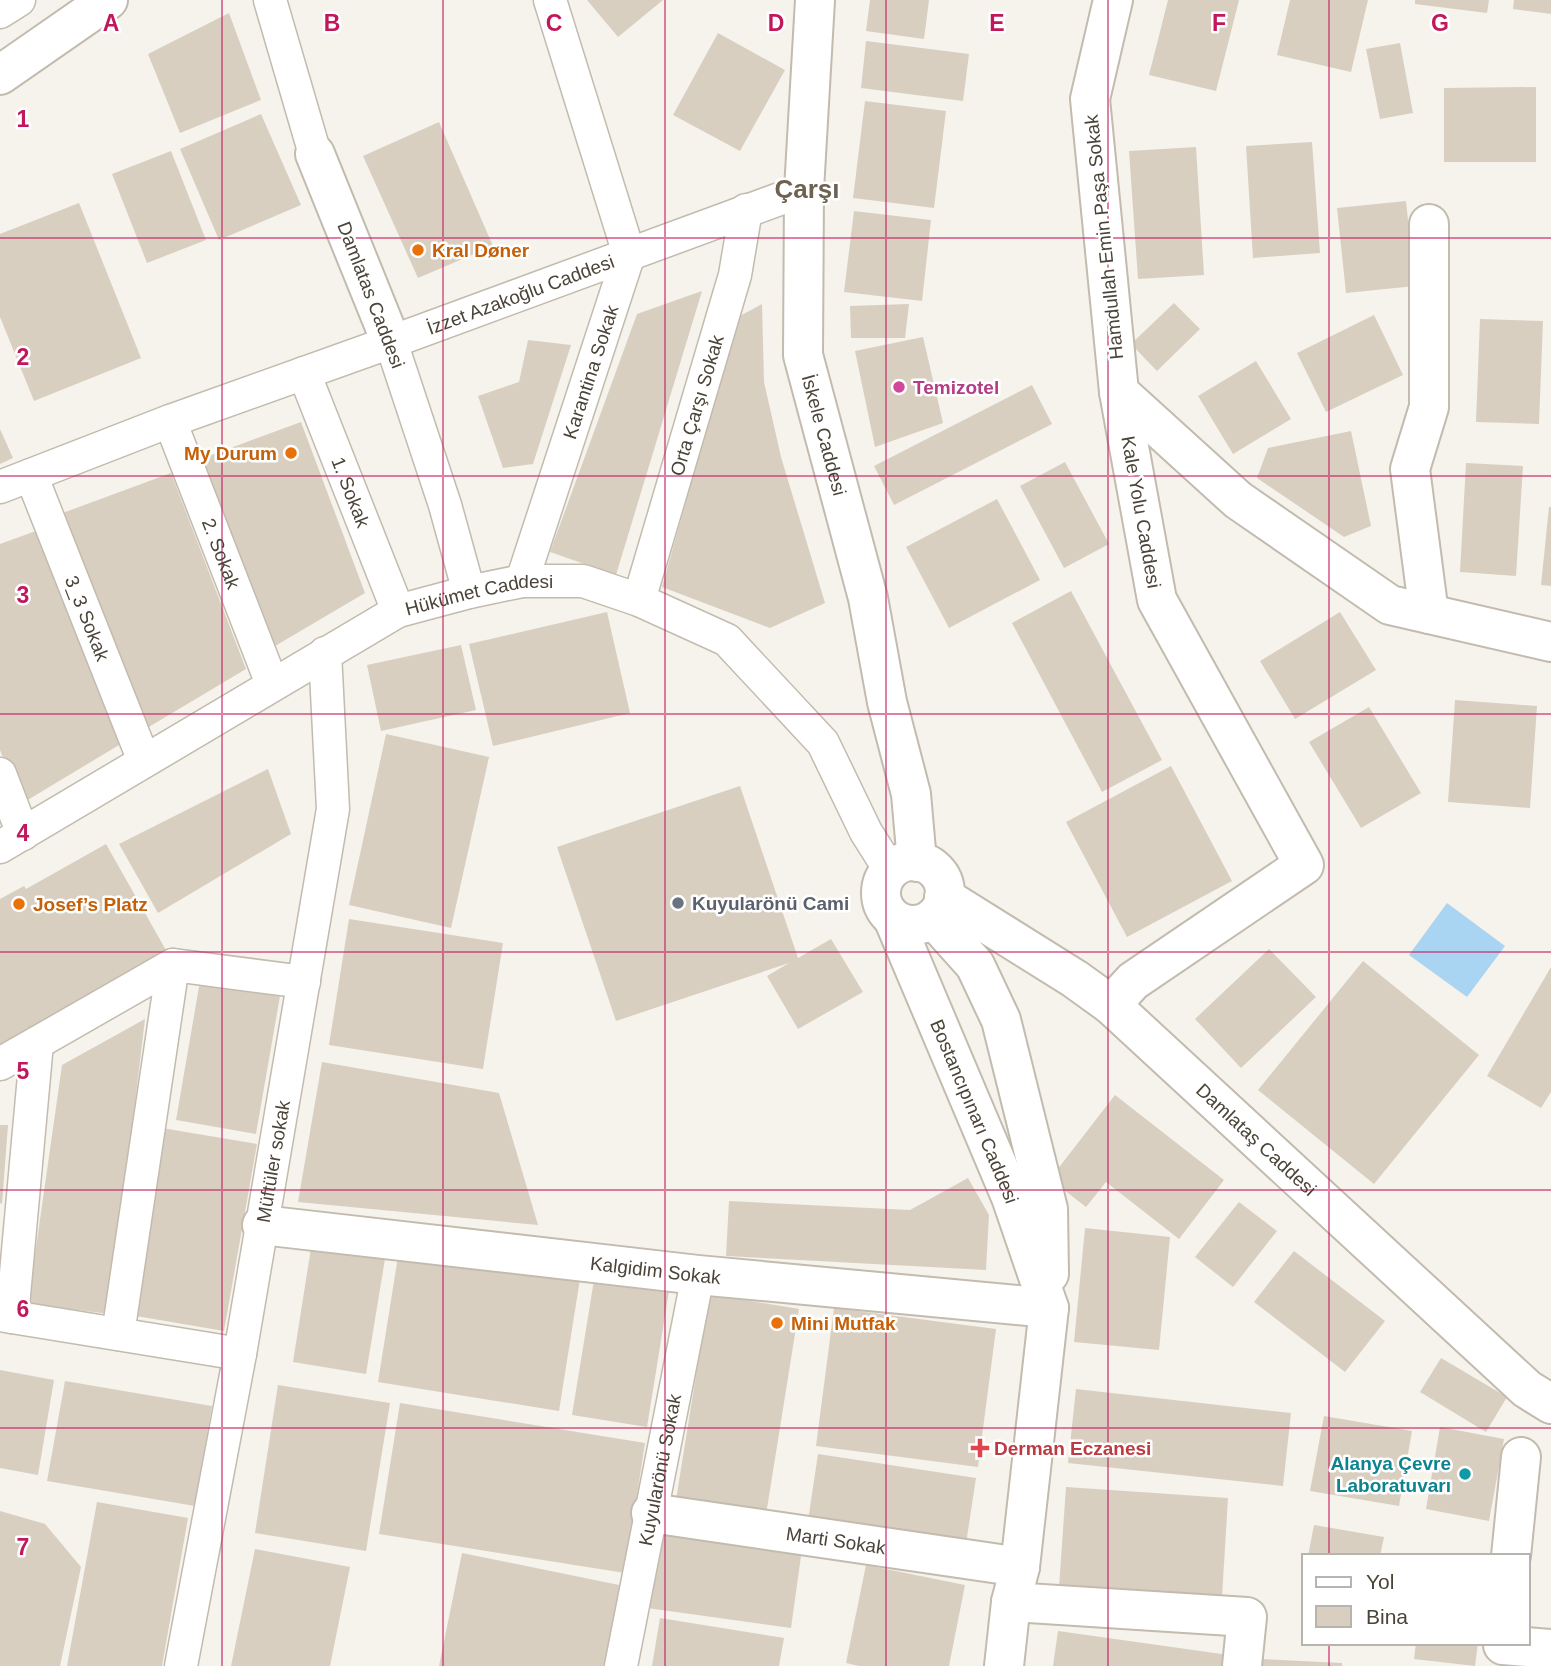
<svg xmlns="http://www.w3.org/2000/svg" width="1551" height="1666" font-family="Helvetica,sans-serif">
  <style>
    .water { fill: #a9d4f2 }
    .building { fill: #d8cfc1 }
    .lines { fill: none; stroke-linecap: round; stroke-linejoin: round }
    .pedestrian-casing { stroke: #c2bbae; stroke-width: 35 }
    .minor-casing { stroke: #c2bbae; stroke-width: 42 }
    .tertiary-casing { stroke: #c2bbae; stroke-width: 42 }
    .pedestrian { stroke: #fff; stroke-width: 32 }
    .minor { stroke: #fff; stroke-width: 38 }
    .tertiary { stroke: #fff; stroke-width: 38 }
    .grid { fill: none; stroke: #c2185b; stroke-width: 2; stroke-opacity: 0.55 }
    .food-dot { fill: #e8710a; stroke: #fff; stroke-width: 2.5 }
    .hotel-dot { fill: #d1479c; stroke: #fff; stroke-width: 2.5 }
    .worship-dot { fill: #6b7280; stroke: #fff; stroke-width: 2.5 }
    .health-dot { fill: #e0444e; stroke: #fff; stroke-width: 2.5 }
    .culture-dot { fill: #0f9aa8; stroke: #fff; stroke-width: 2.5 }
    .labels { text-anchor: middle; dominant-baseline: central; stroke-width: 5; stroke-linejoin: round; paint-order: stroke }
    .street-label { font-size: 19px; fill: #4b4439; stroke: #fff }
    .food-label { font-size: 19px; font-weight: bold; fill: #c56008; stroke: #fff; text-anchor: start }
    .hotel-label { font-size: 19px; font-weight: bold; fill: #b23c85; stroke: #fff; text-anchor: start }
    .worship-label { font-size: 19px; font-weight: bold; fill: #5b616d; stroke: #fff; text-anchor: start }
    .health-label { font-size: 19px; font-weight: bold; fill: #be3a42; stroke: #fff; text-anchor: start }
    .culture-label { font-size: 19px; font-weight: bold; fill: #0d838f; stroke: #fff; text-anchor: end }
    .district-label { font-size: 26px; font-weight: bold; fill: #6e6250; stroke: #fff }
    .grid-label { font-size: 23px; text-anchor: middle; font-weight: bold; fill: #c2185b; stroke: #fff; stroke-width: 5; stroke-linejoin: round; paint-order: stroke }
  </style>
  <rect width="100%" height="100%" fill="#f6f3ec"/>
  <path class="water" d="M1447 903 1505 946 1467 997 1409 955Z"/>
  <g class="building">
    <path d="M587 0H663L618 37Z"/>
    <path d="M870 0H929L924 39 866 31Z"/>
    <path d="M1168 0H1239L1216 91 1149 75Z"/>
    <path d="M1290 0H1368L1351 72 1277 55Z"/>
    <path d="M1415 0H1489L1487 13 1415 4Z"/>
    <path d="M1514 0H1551V14L1513 9Z"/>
    <path d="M229 13 261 100 180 133 148 54Z"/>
    <path d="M718 33 785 70 740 151 673 115Z"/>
    <path d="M866 41 969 54 963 101 861 88Z"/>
    <path d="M1400 43 1413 113 1380 119 1366 49Z"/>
    <path d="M1536 87V162H1444V88Z"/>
    <path d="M865 101 946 111 934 208 853 198Z"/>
    <path d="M261 114 301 205 219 240 180 149Z"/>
    <path d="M439 122 493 246 418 278 363 156Z"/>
    <path d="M1312 142 1320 253 1253 258 1246 146Z"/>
    <path d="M1196 147 1204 275 1138 279 1129 151Z"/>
    <path d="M171 151 206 240 147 263 112 174Z"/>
    <path d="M1406 201 1415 286 1346 293 1337 208Z"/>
    <path d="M79 203 141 358 34 401 0 317V234Z"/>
    <path d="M854 211 931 220 922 301 844 292Z"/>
    <path d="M702 291 616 575 550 552 637 314Z"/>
    <path d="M1174 303 1200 329 1157 371 1131 344Z"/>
    <path d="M762 304 764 382 781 457 825 603 770 628 662 587 738 317Z"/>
    <path d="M909 304 905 338H851L850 306Z"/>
    <path d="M1374 315 1403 375 1326 412 1297 353Z"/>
    <path d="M1480 319 1543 321 1539 424 1476 422Z"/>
    <path d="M923 337 943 423 875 447 855 351Z"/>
    <path d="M528 340 571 345 533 464 503 468 478 396 519 382Z"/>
    <path d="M1256 361 1291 419 1233 454 1198 396Z"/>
    <path d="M1032 385 1052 424 894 505 874 466Z"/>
    <path d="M301 422 365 593 270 649 198 460Z"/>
    <path d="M0 429 13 458 0 464Z"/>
    <path d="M1351 431 1371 526 1344 537 1257 478 1268 448Z"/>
    <path d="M1065 462 1109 544 1064 568 1020 486Z"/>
    <path d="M1466 463 1523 466 1516 576 1460 572Z"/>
    <path d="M171 473 246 669 142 731 60 514Z"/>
    <path d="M997 499 1040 580 949 628 906 547Z"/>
    <path d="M1549 507H1551V586L1541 585Z"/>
    <path d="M44 528 124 742 21 804 0 750V544Z"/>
    <path d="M1071 591 1162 760 1102 792 1012 623Z"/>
    <path d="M607 612 630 713 493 746 469 644Z"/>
    <path d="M1340 612 1376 670 1295 719 1260 661Z"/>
    <path d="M461 645 476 710 381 731 367 665Z"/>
    <path d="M1455 700 1537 706 1530 808 1448 802Z"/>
    <path d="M1369 707 1421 793 1361 828 1309 742Z"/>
    <path d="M386 734 489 757 451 928 349 905Z"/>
    <path d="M1171 766 1232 881 1127 937 1066 822Z"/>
    <path d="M268 769 291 834 158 913 119 844Z"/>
    <path d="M740 786 798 958 831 939 863 992 798 1029 767 976 789 963 616 1021 557 847Z"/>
    <path d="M106 844 167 952 0 1045V899L24 886 26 889Z"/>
    <path d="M349 919 503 943 483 1069 329 1045Z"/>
    <path d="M1269 949 1316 997 1241 1068 1195 1019Z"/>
    <path d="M1363 961 1479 1055 1374 1184 1258 1090Z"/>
    <path d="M1551 967V1092L1541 1108 1487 1076Z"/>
    <path d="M200 981 280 996 256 1134 176 1120Z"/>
    <path d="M145 1019 110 1314 28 1304 62 1065Z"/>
    <path d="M322 1062 499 1093 538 1225 298 1202Z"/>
    <path d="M1115 1095 1224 1180 1179 1239 1106 1182 1086 1207 1050 1179Z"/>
    <path d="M0 1125H8L2 1204 0 1203Z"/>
    <path d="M162 1128 257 1144 224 1331 130 1315Z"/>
    <path d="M968 1178 989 1215 986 1270 726 1256 729 1201 910 1210Z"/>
    <path d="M1239 1202 1277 1231 1233 1287 1195 1257Z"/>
    <path d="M1085 1228 1170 1237 1159 1350 1074 1342Z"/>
    <path d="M311 1248 385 1259 366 1374 293 1362Z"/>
    <path d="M399 1250 580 1279 559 1411 378 1382Z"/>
    <path d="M1294 1251 1385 1321 1345 1372 1254 1302Z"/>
    <path d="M594 1280 669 1291 647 1427 572 1415Z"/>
    <path d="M709 1294 799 1309 765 1521 675 1506Z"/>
    <path d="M834 1308 996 1329 978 1467 816 1446Z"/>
    <path d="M1441 1358 1507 1397 1486 1432 1420 1392Z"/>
    <path d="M0 1370 54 1380 38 1475 0 1468Z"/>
    <path d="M65 1381 212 1406 195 1506 47 1481Z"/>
    <path d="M278 1385 390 1403 366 1551 255 1533Z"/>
    <path d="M1076 1389 1291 1413 1283 1486 1068 1463Z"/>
    <path d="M400 1403 645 1443 625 1573 379 1534Z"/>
    <path d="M1324 1416 1412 1431 1399 1506 1310 1491Z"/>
    <path d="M1440 1427 1504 1439 1489 1521 1426 1509Z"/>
    <path d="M818 1454 976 1478 964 1557 806 1534Z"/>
    <path d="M1066 1487 1228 1498 1222 1597 1059 1587Z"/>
    <path d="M97 1502 188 1518 162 1666H67Z"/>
    <path d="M0 1511 45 1524 81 1567 60 1666H0Z"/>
    <path d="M1314 1525 1384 1537 1380 1556H1308Z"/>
    <path d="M658 1529 802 1549 791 1628 647 1608Z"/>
    <path d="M255 1549 350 1567 330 1666H231Z"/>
    <path d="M462 1553 624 1586 607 1666H439Z"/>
    <path d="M866 1565 965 1585 949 1666H859L846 1663Z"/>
    <path d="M660 1618 784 1638 779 1666H652Z"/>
    <path d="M1058 1631 1236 1656 1235 1666H1053Z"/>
    <path d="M1416 1643H1478L1475 1666 1414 1659Z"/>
    <path d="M1260 1659 1342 1663V1666H1259Z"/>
  </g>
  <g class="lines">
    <defs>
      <g id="pedestrian">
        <path d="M270 0 315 154"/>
        <path d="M0 12 19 0"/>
        <path d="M391 342 445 505 469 592"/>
        <path id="s1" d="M304 373 398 611"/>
        <path id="s2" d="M170 421 272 684"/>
        <path id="s3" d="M31 475 144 761"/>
        <path id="s4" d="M0 487 170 421 391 342 804 190"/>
        <path id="s5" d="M522 581 629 254 550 0"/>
        <path id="s6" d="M639 600 735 275 746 210"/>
        <path d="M0 774 23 834"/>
        <path id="s7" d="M0 847 398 611 469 592 522 581H583L639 600 727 640 823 743 866 832 890 870"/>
        <path d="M0 1064 173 965 304 982"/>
        <path d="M0 1315 240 1354"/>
        <path d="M12 1317 37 1043"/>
        <path d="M118 1334 173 965"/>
        <path id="s8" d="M181 1666 240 1354 333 809 325 653"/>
        <path id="s9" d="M621 1666 698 1275"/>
      </g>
      <g id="minor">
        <path d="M315 154 391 342"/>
        <path d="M1429 614 1410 469 1429 407V224"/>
        <path d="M1111 1005 1133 981 1304 865 1157 600 1119 392 1090 99 1113 0"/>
        <path id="s10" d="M262 1225 698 1275 1049 1308 1020 1567 1011 1602 1004 1666"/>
        <path id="s11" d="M651 1513 1020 1567"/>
        <path d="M1511 1556 1521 1457"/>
        <path d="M1011 1602 1247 1617 1242 1666"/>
        <path d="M1503 1645 1551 1649"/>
      </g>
      <g id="tertiary">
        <path id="s12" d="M815 0 804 190 803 355 868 598 887 702 911 794 917 862"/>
        <path d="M0 75 108 0"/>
        <path d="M1119 392 1238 500 1390 605 1551 642"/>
        <circle cx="913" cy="893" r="32"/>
        <path id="s13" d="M944 897 1075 979 1111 1005 1527 1389 1551 1404"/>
        <path id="s14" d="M893 918 1011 1197 1049 1308"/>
        <path d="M933 918 975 965 1001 1020 1048 1209 1049 1274"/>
      </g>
    </defs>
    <use href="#pedestrian" class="pedestrian-casing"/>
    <use href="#minor" class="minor-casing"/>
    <use href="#tertiary" class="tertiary-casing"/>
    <use href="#pedestrian" class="pedestrian"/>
    <use href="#minor" class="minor"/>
    <use href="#tertiary" class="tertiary"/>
  </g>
  <path class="grid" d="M222 0V1666M443 0V1666M665 0V1666M886 0V1666M1108 0V1666M1329 0V1556M0 238H1551M0 476H1551M0 714H1551M0 952H1551M0 1190H1551M0 1428H1551M1329 1643V1666"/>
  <g class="food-dot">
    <circle cx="418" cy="250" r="7"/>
    <circle cx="291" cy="453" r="7"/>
    <circle cx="19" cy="904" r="7"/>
    <circle cx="777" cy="1323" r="7"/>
  </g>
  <circle class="hotel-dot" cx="899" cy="387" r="7"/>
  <circle class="worship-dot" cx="678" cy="903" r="7"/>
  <path class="health-dot" d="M976.5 1437.5h7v7h7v7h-7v7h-7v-7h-7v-7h7z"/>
  <circle class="culture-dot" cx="1465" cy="1474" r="7"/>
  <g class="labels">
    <g class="street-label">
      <text transform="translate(1104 237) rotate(-96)">Hamdullah Emin Paşa Sokak</text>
      <text transform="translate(371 295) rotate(69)">Damlatas Caddesi</text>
      <text stroke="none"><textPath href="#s4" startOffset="555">İzzet Azakoğlu Caddesi</textPath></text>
      <text stroke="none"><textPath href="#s5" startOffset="220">Karantina Sokak</textPath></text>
      <text stroke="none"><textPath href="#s6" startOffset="203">Orta Çarşı Sokak</textPath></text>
      <text stroke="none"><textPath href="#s12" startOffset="438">İskele Caddesi</textPath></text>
      <text stroke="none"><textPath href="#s1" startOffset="128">1. Sokak</textPath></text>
      <text transform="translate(1141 512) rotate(80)">Kale Yolu Caddesi</text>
      <text stroke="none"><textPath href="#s2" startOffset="142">2. Sokak</textPath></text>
      <text stroke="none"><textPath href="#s7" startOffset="546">Hükümet Caddesi</textPath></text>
      <text stroke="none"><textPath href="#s3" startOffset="154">3_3 Sokak</textPath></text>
      <text stroke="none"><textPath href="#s14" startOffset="210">Bostancıpınarı Caddesi</textPath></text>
      <text stroke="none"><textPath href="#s13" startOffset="397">Damlataş Caddesi</textPath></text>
      <text stroke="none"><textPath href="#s8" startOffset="513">Müftüler sokak</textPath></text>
      <text stroke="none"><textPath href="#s10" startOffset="396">Kalgidim Sokak</textPath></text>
      <text stroke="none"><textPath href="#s9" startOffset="200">Kuyularönü Sokak</textPath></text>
      <text stroke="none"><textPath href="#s11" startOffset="187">Marti Sokak</textPath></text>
    </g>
    <g class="food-label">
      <text x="432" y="250">Kral Døner</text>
      <text x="277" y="453" text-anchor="end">My Durum</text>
      <text x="33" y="904">Josef’s Platz</text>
      <text x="791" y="1323">Mini Mutfak</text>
    </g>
    <g class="hotel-label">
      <text x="913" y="387">Temizotel</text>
    </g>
    <g class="worship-label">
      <text x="692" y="903">Kuyularönü Cami</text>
    </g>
    <g class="health-label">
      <text x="994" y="1448">Derman Eczanesi</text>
    </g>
    <g class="culture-label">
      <text x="1451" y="1463">Alanya Çevre<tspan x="1451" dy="22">Laboratuvarı</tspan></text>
    </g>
    <g class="district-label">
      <text x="807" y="189">Çarşı</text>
    </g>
  </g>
  <g class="grid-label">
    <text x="111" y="31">A</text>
    <text x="332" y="31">B</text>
    <text x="554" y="31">C</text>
    <text x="776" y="31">D</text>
    <text x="997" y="31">E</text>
    <text x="1219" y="31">F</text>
    <text x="1440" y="31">G</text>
    <text x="23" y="127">1</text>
    <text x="23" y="365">2</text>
    <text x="23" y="603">3</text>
    <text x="23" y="841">4</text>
    <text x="23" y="1079">5</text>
    <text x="23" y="1317">6</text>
    <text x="23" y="1555">7</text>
  </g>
  <rect x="1302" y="1554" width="228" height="91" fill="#ffffff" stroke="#b7b4b0" stroke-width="2"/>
  <rect x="1316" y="1577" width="35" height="10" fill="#ffffff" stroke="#b7b4b0" stroke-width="2"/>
  <text x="1366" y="1589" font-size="21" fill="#4b4439">Yol</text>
  <rect x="1316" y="1606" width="35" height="21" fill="#d8cfc1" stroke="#b7b4b0" stroke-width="2"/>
  <text x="1366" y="1624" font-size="21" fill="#4b4439">Bina</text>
</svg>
